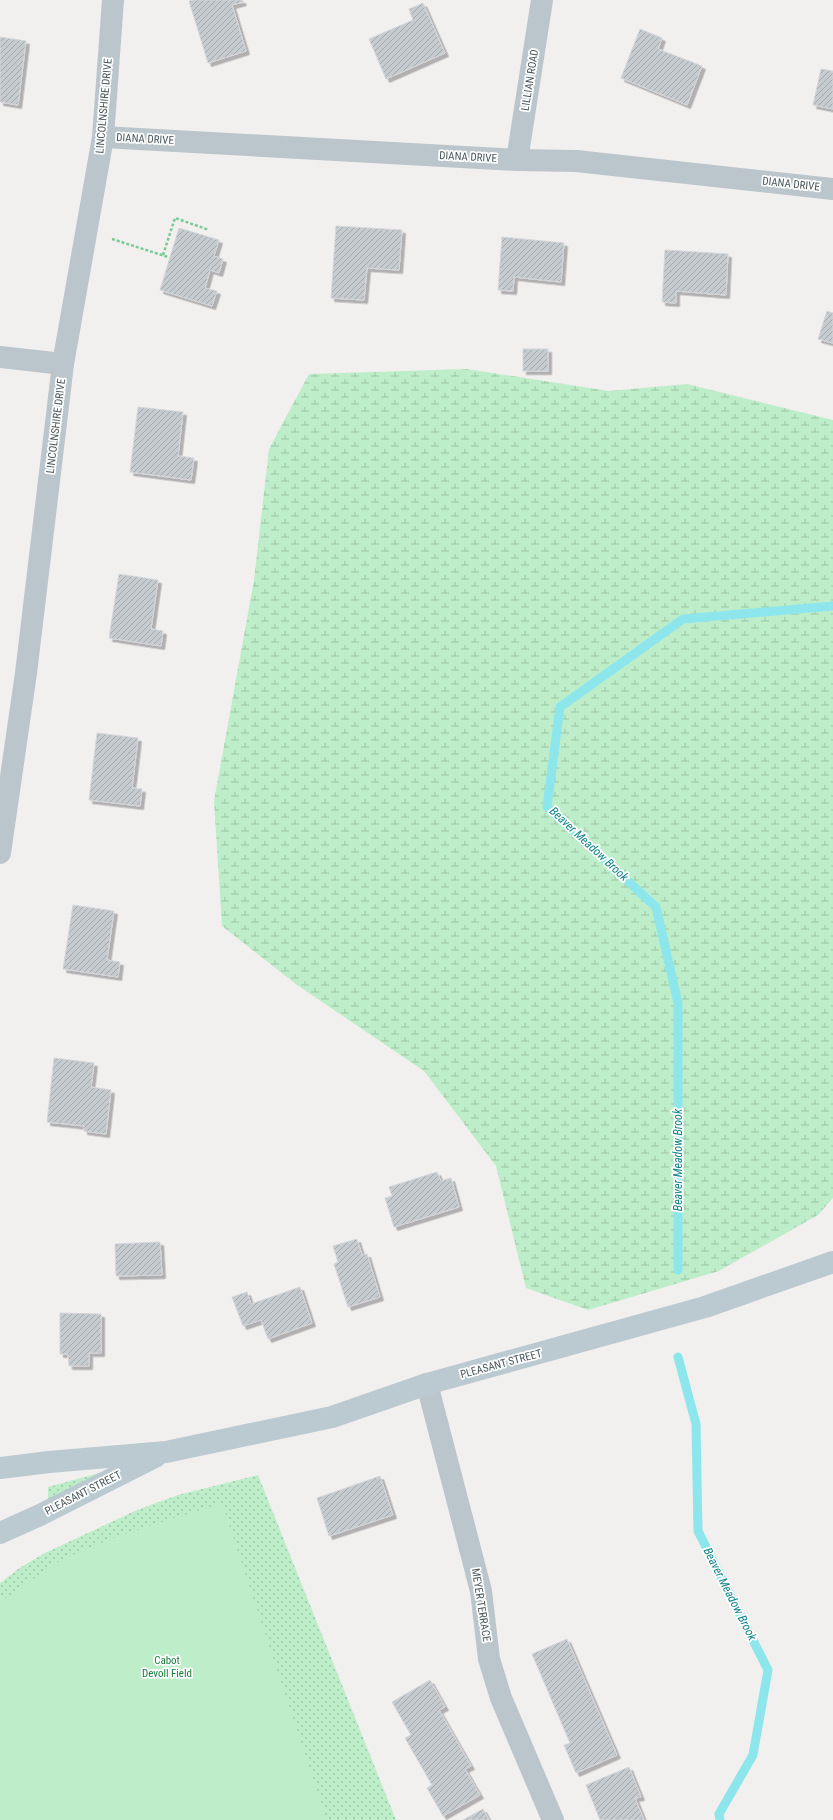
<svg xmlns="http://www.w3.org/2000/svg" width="833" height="1820" font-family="'Roboto Condensed',sans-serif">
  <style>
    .grass { fill: url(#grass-dots) }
    .wetland { fill: url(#wetland-marsh) }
    .garden { fill: #beeec9 }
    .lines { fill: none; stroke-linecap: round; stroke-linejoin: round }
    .stream { stroke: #8ce6eb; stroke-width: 9 }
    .building { fill: url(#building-hatch); stroke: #d3d6da; filter: url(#shadow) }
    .path { stroke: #77cc95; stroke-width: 2.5; stroke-dasharray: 3 2; stroke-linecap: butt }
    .street { stroke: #bbc6cc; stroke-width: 22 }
    .secondary { stroke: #bbc9d1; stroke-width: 22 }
    .labels { text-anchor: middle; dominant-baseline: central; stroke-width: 3.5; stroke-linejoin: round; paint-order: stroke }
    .street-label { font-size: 11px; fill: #47565c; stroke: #fff }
    .park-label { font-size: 11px; fill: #187d3b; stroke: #fff }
    .water-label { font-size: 12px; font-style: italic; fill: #0f838a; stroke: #fff }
  </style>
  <defs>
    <pattern id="grass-dots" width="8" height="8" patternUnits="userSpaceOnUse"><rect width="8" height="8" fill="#beeec9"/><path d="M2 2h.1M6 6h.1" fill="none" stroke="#9cc4a6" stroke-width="1.8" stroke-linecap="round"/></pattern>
    <pattern id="wetland-marsh" width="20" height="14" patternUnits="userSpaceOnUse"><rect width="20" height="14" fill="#beeec9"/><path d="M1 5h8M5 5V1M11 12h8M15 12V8" fill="none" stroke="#9cc4a6"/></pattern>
    <pattern id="building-hatch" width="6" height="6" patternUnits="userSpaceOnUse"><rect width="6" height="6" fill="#c6cbcf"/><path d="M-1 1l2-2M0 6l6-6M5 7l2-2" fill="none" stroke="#a3a8ab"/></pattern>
    <filter id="shadow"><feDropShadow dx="3.5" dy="3.5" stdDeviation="0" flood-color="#0004"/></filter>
  </defs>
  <rect width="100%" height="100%" fill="#f2efef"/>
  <g class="grass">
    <path d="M110 1470 48 1501V1487Z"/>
    <path d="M258 1475 396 1820H0V1583L21 1567 45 1553 137 1510 178 1495Z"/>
  </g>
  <path class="wetland" d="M467 369 609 391 687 384 833 420V1198L818 1215 719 1271 588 1310 526 1288 496 1166 424 1071 297 985 222 926 214 801 254 580 269 449 309 374Z"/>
  <path class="garden" d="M222 1503 327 1820H0V1602L62 1559 118 1536Z"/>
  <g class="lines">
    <g class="stream">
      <path d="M678 1270V1003L656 907 547 807 560 707 683 619 833 606"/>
      <path d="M678 1357 696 1424 698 1531 768 1670 753 1755 719 1814 720 1820"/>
    </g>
  </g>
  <g class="building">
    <path d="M193 0H242L243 2 232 5 246 51 208 63 189 1Z"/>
    <path d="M423 3 445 53 386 79 369 39 413 20 409 9Z"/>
    <path d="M640 29 662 38 658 49 702 66 687 105 621 78Z"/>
    <path d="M0 37 26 41 18 105 0 102Z"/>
    <path d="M821 69 833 71V109L813 105Z"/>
    <path d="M336 226 402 230 399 270 367 268 364 300 331 298Z"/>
    <path d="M179 228 219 240 214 256 223 259 219 273 210 270 205 288 217 291 212 306 160 290Z"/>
    <path d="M502 237 564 243 561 282 514 277 513 291 498 290Z"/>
    <path d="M665 250 728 254 726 295 676 291V303L662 302Z"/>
    <path d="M827 311 833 313V343L818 339Z"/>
    <rect x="523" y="349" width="25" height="22"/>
    <path d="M138 407 183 412 178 456 194 458 191 480 130 472Z"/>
    <path d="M119 574 158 580 151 629 163 631 161 646 109 638Z"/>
    <path d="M97 733 138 738 132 788 142 789 140 806 89 800Z"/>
    <path d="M73 905 114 911 107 960 120 962 118 977 63 969Z"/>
    <path d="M54 1058 94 1063 91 1087 111 1090 106 1134 84 1131V1126L47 1122Z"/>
    <path d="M437 1172 441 1181 451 1178 459 1207 394 1227 385 1198 392 1196 389 1187Z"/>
    <path d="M357 1239 362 1255 367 1254 380 1297 348 1307 334 1264 338 1262 333 1246Z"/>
    <path d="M160 1242 162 1275 116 1276 115 1244Z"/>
    <path d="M300 1287 312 1323 268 1339 261 1320 243 1326 232 1297 247 1292 251 1304Z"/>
    <path d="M60 1313 101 1314V1353H89V1366H69L68 1354H60Z"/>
    <path d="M380 1476 393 1515 329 1536 317 1498Z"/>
    <path d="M567 1639 617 1755 576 1773 564 1745 570 1743 532 1654Z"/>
    <path d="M430 1680 445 1707 439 1710 471 1766 465 1769 480 1795 443 1816 427 1788 432 1785 405 1738 411 1735 392 1702Z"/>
    <path d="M629 1767 641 1797 635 1798 644 1820H600L586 1785Z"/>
    <path d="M483 1809 489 1820H463Z"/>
  </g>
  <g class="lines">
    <g class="path">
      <path d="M112 239 168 257"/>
      <path d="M163 255 175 218 209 230"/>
    </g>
    <g class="street">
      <path d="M103 137 517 160 576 161 833 189"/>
      <path d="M517 160 542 0"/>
      <path d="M0 357 63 364"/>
      <path d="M0 853 26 673 63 364 103 137 113 0"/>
      <path d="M427 1384 481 1591 489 1659 501 1698 553 1820"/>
    </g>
    <g class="secondary">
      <path d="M0 1468 49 1462 166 1452 332 1417 427 1384 705 1307 833 1262"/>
      <path d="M0 1533 40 1515 155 1457"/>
    </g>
  </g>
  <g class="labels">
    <g class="street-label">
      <text transform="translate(530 80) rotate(-81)">LILLIAN ROAD</text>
      <text transform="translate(104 106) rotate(-85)">LINCOLNSHIRE DRIVE</text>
      <text transform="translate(145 139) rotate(3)">DIANA DRIVE</text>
      <text transform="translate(468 157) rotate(3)">DIANA DRIVE</text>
      <text transform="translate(791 184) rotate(6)">DIANA DRIVE</text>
      <text transform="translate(56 426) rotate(-83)">LINCOLNSHIRE DRIVE</text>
      <text transform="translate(501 1364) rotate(-15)">PLEASANT STREET</text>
      <text transform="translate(83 1493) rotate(-27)">PLEASANT STREET</text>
      <text transform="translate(481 1605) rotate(81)">MEYER TERRACE</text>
    </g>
    <g class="park-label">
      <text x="167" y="1660">Cabot<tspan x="167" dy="13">Devoll Field</tspan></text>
    </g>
    <g class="water-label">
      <text transform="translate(589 844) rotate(43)">Beaver Meadow Brook</text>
      <text transform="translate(678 1160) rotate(-90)">Beaver Meadow Brook</text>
      <text transform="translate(730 1594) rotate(63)">Beaver Meadow Brook</text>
    </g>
  </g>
</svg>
